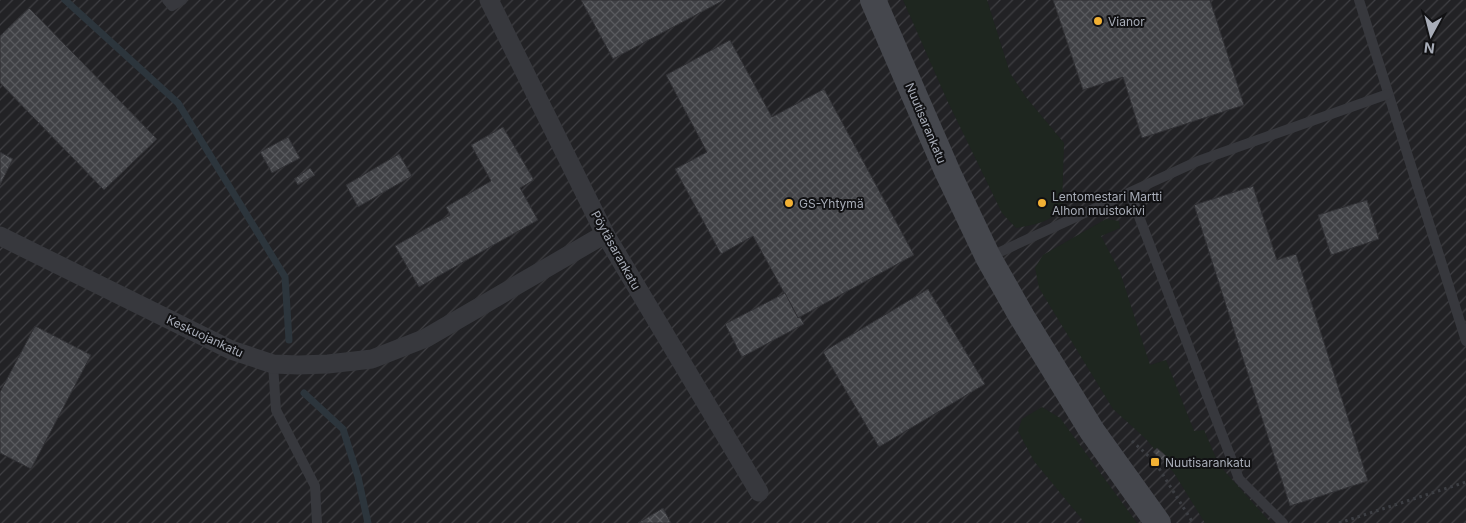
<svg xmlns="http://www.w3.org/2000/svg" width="1466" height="523" font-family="Inter,sans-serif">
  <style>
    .industrial { fill: url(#industrial-furrows) }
    .grass { fill: #1e261f }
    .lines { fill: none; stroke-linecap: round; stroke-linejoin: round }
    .stream { stroke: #2c353c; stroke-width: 7 }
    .building { fill: url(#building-cross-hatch); stroke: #303034 }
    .path { stroke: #3d3f44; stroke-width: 3; stroke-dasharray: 2.5 4; stroke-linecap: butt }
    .service { stroke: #37383d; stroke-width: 10 }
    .minor { stroke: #37383d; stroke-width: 19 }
    .secondary { stroke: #45474d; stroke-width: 26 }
    .poi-dot { fill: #f2b134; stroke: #111113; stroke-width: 2 }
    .labels { text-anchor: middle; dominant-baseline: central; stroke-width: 4; stroke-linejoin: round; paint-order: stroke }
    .poi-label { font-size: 12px; fill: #a8adb8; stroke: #111113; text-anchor: start }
    .street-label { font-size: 12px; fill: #a8adb8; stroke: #111113 }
  </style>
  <defs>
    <pattern id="industrial-furrows" width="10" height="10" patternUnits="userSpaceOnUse" patternTransform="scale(1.25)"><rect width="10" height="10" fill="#222225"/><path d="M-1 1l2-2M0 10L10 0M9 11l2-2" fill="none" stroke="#3f3f43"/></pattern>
    <pattern id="building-cross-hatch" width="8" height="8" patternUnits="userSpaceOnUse" patternTransform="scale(1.25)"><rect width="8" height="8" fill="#404145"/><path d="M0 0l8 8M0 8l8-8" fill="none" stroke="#595a5e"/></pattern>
  </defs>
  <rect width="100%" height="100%" fill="#161618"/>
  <rect class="industrial" x="0" y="0" width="1466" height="523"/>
  <g class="grass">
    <path d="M903 0H987L1010 73 1025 96 1064 143 1062 207C1052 222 1034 225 1016 228L1002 213 947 100Z"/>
    <path d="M1106 219 1119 221 1120 228 1101 236 1120 272 1150 365 1166 360 1194 431 1204 430 1219 465 1271 523H1205L1174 473 1146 439 1113 409 1039 288 1035 268 1043 255Z"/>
    <path d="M1042 407 1060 418 1137 523H1085L1034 461 1018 431 1022 419Z"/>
  </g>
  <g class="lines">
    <g class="stream">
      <path d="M65 0 178 103 285 277 289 340"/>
      <path d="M304 393 343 429 358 477 368 523"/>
    </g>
  </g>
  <g class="building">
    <path d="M581 0H724L613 59Z"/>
    <path d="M1053 0H1210L1244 105 1142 138 1123 77 1083 90Z"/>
    <path d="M29 8 157 139 104 190 0 83V36Z"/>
    <path d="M730 40 772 117 824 89 914 255 798 318 753 236 721 254 675 169 707 152 666 75Z"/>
    <path d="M503 127 534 180 520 188 538 220 419 287 395 246 450 215 446 207 491 181 471 145Z"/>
    <path d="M288 137 300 158 272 173 260 152Z"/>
    <path d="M0 152 13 159 0 185Z"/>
    <path d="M399 154 412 176 358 207 346 185Z"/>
    <path d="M310 168 315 175 298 185 294 179Z"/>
    <path d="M1253 186 1277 260 1296 254 1368 481 1290 506 1194 205Z"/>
    <path d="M1367 200 1379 239 1331 255 1318 215Z"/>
    <path d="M928 289 985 384 879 447 823 352Z"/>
    <path d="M785 293 798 318 800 317 804 324 742 357 725 324Z"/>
    <path d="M35 326 91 355 31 469 0 453V392Z"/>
    <path d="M1157 448 1167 457 1163 461 1153 452Z"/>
    <path d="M663 508 671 523H638Z"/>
  </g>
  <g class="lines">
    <g class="path">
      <path d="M1132 441 1155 462 1193 523"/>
      <path d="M1339 523 1466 482"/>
    </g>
    <g class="service">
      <path d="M167 0 172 6 182 0"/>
      <path d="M1359 0 1466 341"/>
      <path d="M1130 193 1239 479 1283 523"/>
      <path d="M989 257 1198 161 1388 94"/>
      <path d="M273 364 276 410 315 486 317 523"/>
    </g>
    <g class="minor">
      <path d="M489 0 605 234 759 492"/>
      <path d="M0 236 231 350 273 364 298 365 328 364 372 359 426 338 605 234"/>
    </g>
    <path class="secondary" d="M873 0 948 173 988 257 1022 317 1092 431 1158 523"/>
  </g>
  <g class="poi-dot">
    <circle cx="1098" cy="21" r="5"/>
    <circle cx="789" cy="203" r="5"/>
    <circle cx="1042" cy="203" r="5"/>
    <rect x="1150" y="457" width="10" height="10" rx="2.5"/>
  </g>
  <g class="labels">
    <g class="poi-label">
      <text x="1108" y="21">Vianor</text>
      <text x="1052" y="196">Lentomestari Martti<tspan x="1052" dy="14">Alhon muistokivi</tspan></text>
      <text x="799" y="203">GS-Yhtymä</text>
      <text x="1165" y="462">Nuutisarankatu</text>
    </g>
    <g class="street-label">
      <text transform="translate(926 123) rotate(67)">Nuutisarankatu</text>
      <text transform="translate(616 250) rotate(61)">Pöytäsarankatu</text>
      <text transform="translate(205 336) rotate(25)">Keskuojankatu</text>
    </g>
  </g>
  <g transform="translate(1431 35) rotate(187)" stroke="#111113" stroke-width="4" paint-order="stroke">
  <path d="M0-4L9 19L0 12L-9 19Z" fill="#a8adb8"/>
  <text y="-8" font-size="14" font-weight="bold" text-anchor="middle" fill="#a8adb8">N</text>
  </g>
</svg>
